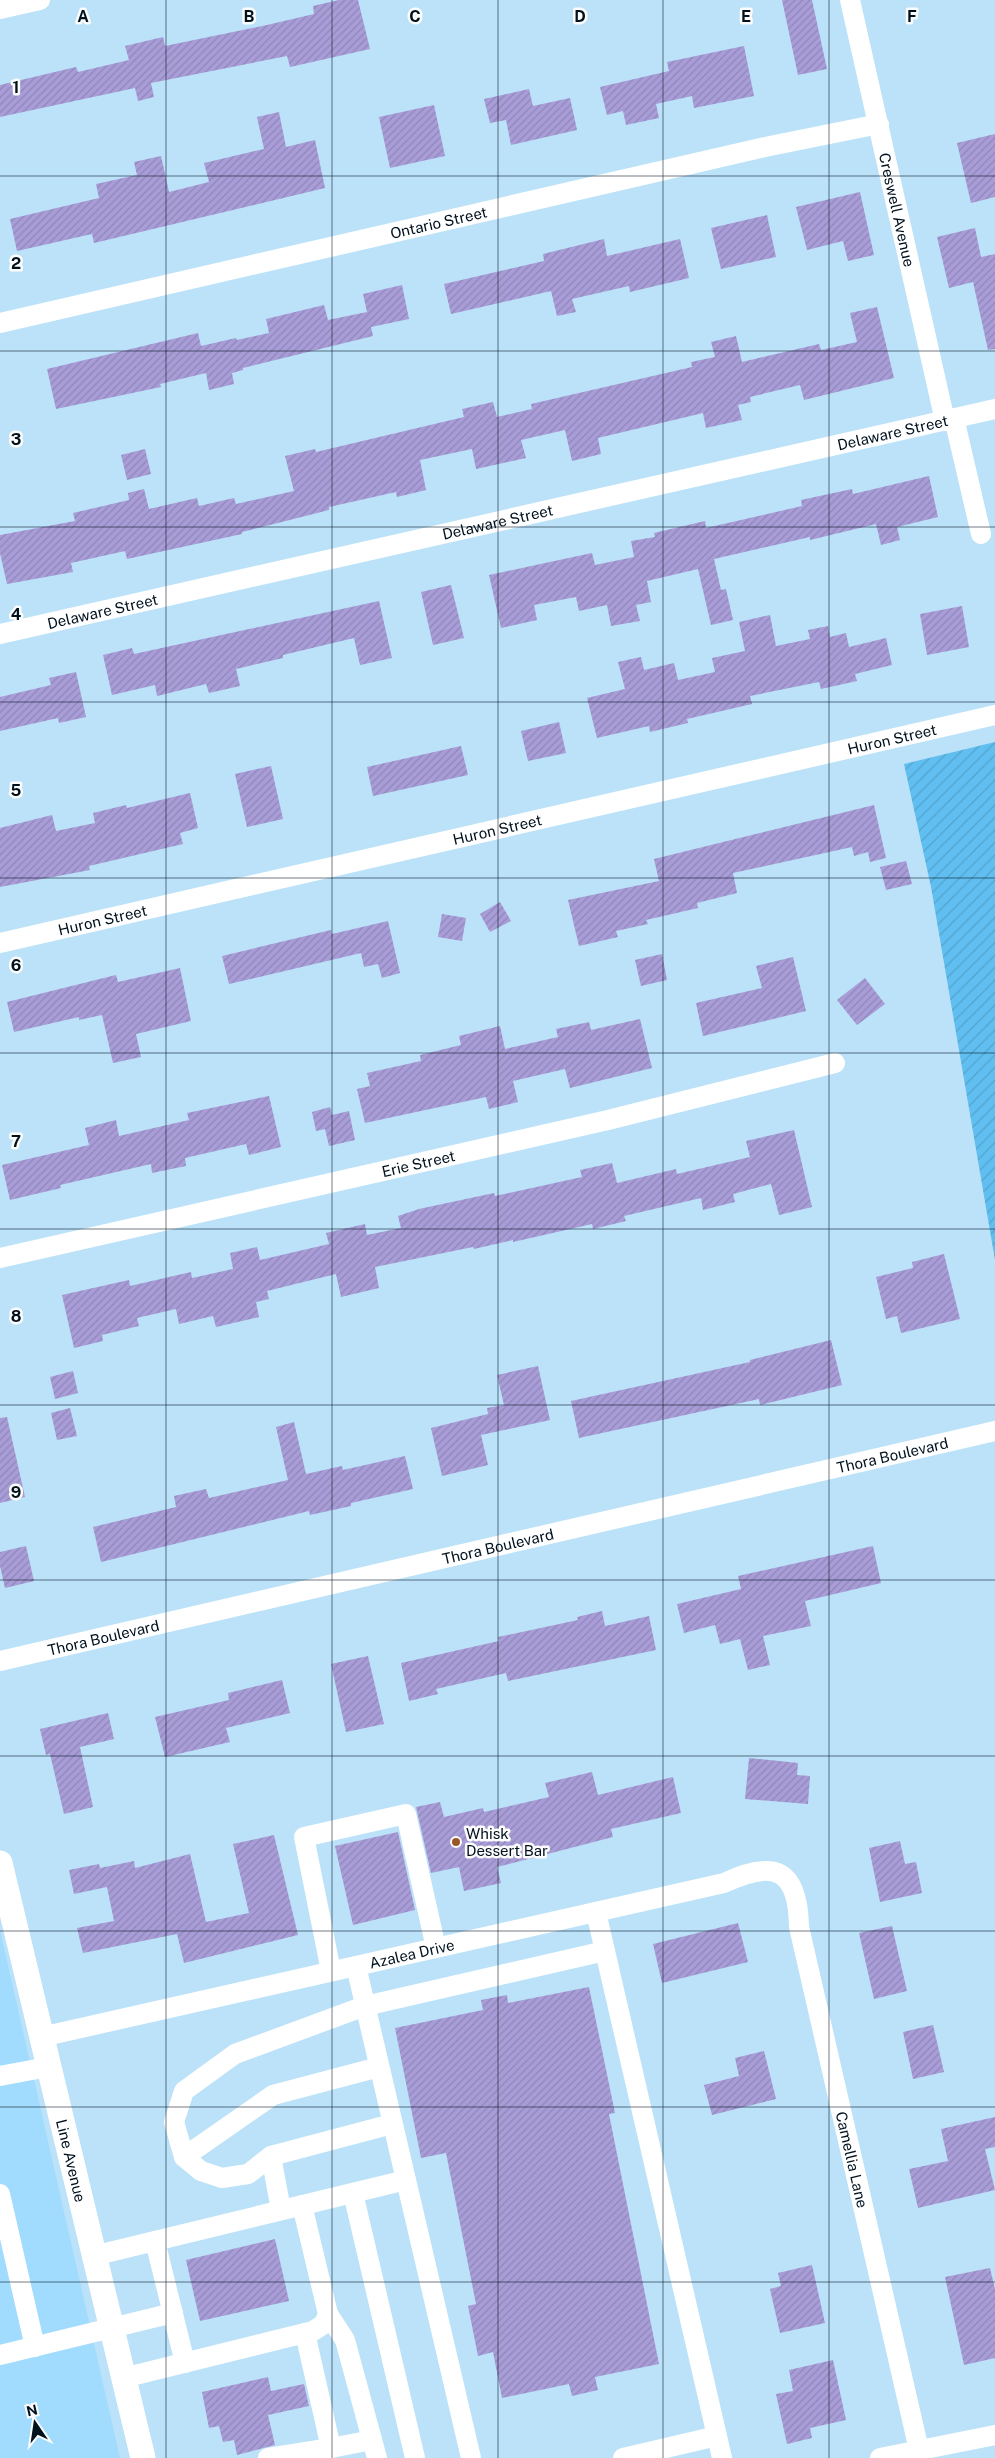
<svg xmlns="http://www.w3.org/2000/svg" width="995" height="2458" font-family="'Public Sans',sans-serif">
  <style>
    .built { fill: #a1dcfe }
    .garden { fill: url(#garden-furrows) }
    .building { fill: url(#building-hatch) }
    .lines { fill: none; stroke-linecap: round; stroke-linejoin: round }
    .minor { stroke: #fff; stroke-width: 20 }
    .major { stroke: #fff; stroke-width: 25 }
    .grid { fill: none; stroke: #00111e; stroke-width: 1; stroke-opacity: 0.55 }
    .poi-dot { fill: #995726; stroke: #fcfcfc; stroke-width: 2 }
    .labels { text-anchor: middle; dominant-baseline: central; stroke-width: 5; stroke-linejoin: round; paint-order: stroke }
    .street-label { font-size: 15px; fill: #00111e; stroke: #fcfcfc }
    .poi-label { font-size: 15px; fill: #00111e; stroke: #fcfcfc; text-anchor: start }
    .grid-label { font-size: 16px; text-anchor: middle; font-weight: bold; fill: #00111e; stroke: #fcfcfc; stroke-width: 5; stroke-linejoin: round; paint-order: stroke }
  </style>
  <defs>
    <pattern id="garden-furrows" width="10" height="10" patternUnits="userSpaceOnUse" patternTransform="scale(1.25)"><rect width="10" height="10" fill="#60bff0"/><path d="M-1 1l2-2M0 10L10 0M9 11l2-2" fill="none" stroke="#52a3cd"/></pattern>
    <pattern id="building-hatch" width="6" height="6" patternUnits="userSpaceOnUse" patternTransform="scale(1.25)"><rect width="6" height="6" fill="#a99dd8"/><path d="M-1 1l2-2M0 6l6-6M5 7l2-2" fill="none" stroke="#9086b9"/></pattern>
  </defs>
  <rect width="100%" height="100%" fill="#bbe2f8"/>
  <path class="built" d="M0 1930 120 2458H0Z"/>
  <path class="garden" d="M995 742V1260L931 887 904 764Z"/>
  <g class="building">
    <path d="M339 0H358L370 49 290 67 287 56 151 83 154 97 138 101 135 88 0 117V85L76 67 78 72 129 60 125 46 163 37 165 46 267 25 314 14 313 6Z"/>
    <path d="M782 0H812L827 69 798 75Z"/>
    <path d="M744 46 754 96 694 108 692 96 656 104 659 118 626 125 623 111 607 115 600 87 669 71 667 62Z"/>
    <path d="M529 89 533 106 570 98 577 130 511 145 506 120 490 123 484 99Z"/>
    <path d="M434 105 445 156 390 168 379 117Z"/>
    <path d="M279 112 286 147 315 140 325 188 94 243 92 234 17 251 10 219 99 198 96 184 137 175 134 162 161 156 169 192 209 182 204 163 264 149 257 117Z"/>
    <path d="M995 134V197L971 203 957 143Z"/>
    <path d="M860 192 874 255 848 261 843 241 807 250 796 207Z"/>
    <path d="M767 215 776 257 721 269 711 228Z"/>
    <path d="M975 228 981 257 995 254V349L988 350 973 282 949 288 937 237Z"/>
    <path d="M604 239 607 256 680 239 689 278 630 292 629 286 572 299 576 312 557 316 551 291 451 314 444 284 544 261 543 254Z"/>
    <path d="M402 285 409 319 371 327 373 336 243 368V370L232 373 234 384 209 390 206 373 160 384 161 387 56 409 47 369 198 333 201 346 236 338 237 340 269 333 266 319 324 305 328 320 367 312 363 294Z"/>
    <path d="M877 307 894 378 804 400 800 385 750 397 751 402 738 405 742 420 706 428 703 413 598 438 601 454 572 461 565 430 521 440 526 458 476 469 472 449 420 460 426 490 397 497 396 492 329 507V510L242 532V534L127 559 125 551 71 563 73 572 7 584 0 553V535L75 521 73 513 129 500 128 493 144 489 149 509 197 498 199 506 234 498 236 504 294 491 285 456 315 449 316 452 464 417 462 409 493 402 497 417 532 409 531 404 692 367 691 362 715 357 711 342 736 336 742 362 819 344 821 350 857 342 850 313Z"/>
    <path d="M145 449 151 474 127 480 121 455Z"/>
    <path d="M929 476 938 517 897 527 900 540 881 545 876 524 810 540V537L714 559 721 590 726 589 733 620 711 625 698 569 647 581 651 602 636 605 640 621 611 626 607 605 579 611 576 597 534 605 537 620 501 628 489 575 592 553 595 565 634 557 631 541 655 537 654 533 705 521 706 528 802 506 801 500 852 489 853 494Z"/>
    <path d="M451 585 464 638 433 645 421 592Z"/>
    <path d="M379 601 392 658 360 665 354 638 283 655V658L236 669 240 686 209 693 206 684 157 696 155 685 112 695 103 655 132 648 134 654Z"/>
    <path d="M962 606 969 647 927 655 920 614Z"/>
    <path d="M770 615 776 646 810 639 808 630 828 626 830 637 846 633 849 647 886 638 892 665 855 674 857 681 821 689 819 682 750 696 752 704 687 719 688 723 650 732 649 726 597 738 587 698 625 689 618 662 641 657 644 670 674 663 678 680 715 672 712 658 745 651 739 622Z"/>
    <path d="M76 672 86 717 59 723 58 718 0 731V697L51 685 49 678Z"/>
    <path d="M559 722 566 753 528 761 521 731Z"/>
    <path d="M461 746 468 775 373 796 367 767Z"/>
    <path d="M271 766 283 819 247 827 235 774Z"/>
    <path d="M190 793 198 828 180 833 183 844 89 866 90 870 0 887V828L52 815 56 831 95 823 93 813 126 805 127 808Z"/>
    <path d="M874 805 886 858 870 862 868 852 854 856 852 847 733 873 737 893 697 903 698 908 646 920 648 924 616 931 618 937 579 946 568 900 659 881 654 859Z"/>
    <path d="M906 861 912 884 886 890 880 867Z"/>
    <path d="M500 902 511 921 490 932 480 914Z"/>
    <path d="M442 914 466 918 462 941 438 937Z"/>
    <path d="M388 921 400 973 382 978 378 964 364 967 361 953 229 984 222 956 331 930 332 934Z"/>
    <path d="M662 954 667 980 641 986 635 960Z"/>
    <path d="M793 957 806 1011 703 1036 696 1003 762 988 756 966Z"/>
    <path d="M180 968 191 1021 136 1034 141 1057 113 1063 102 1015 79 1020V1017L14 1032 7 1002 116 975 118 982Z"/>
    <path d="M865 978 885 1004 857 1025 837 1000Z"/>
    <path d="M640 1019 652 1068 570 1088 565 1069 513 1081 518 1102 489 1109 486 1097 365 1123 357 1089 370 1086 367 1073 421 1061 420 1055 461 1045 459 1036 500 1026 505 1049 558 1037 556 1029 589 1022 591 1030Z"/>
    <path d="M269 1096 281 1147 249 1155 246 1144 185 1158 186 1166 152 1173 151 1164 60 1185 61 1188 10 1200 2 1165 89 1145 85 1128 116 1120 119 1136 189 1120 187 1113Z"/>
    <path d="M330 1107 332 1115 349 1111 355 1140 329 1146 325 1129 316 1131 312 1112Z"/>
    <path d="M794 1130 812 1207 779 1215 771 1184 733 1194 735 1202 703 1210 701 1198 624 1216 626 1221 593 1229 592 1224 513 1242V1240L474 1249 473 1247 375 1267 379 1288 341 1297 336 1274 267 1291 269 1299 256 1302 259 1317 216 1327 213 1316 179 1324 176 1309 137 1318 139 1326 102 1335 103 1341 74 1348 62 1295 129 1280 130 1286 191 1272 192 1278 233 1269 230 1253 257 1247 260 1260 329 1244 326 1233 365 1224 367 1235 401 1228 398 1216 419 1209 494 1193 495 1196 582 1177 580 1170 612 1163 617 1183 676 1169 677 1174 750 1157 746 1141Z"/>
    <path d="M944 1254 960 1319 901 1333 897 1316 886 1319 876 1277 913 1268 912 1262Z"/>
    <path d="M831 1340 842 1385 760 1405 759 1399 579 1438 571 1401 750 1362V1360Z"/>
    <path d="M538 1366 550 1420 481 1435 488 1465 442 1476 431 1428 488 1414 487 1408 504 1405 497 1375Z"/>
    <path d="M73 1371 78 1393 55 1399 50 1377Z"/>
    <path d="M70 1408 77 1436 57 1440 51 1413Z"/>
    <path d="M7 1417 25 1497 0 1503V1418Z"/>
    <path d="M294 1422 306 1474 342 1466 343 1470 405 1456 413 1489 351 1503V1506L310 1515 309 1511 101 1562 93 1527 176 1507 174 1496 206 1489 209 1498 288 1480 276 1427Z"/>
    <path d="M26 1546 34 1581 5 1588 0 1566V1552Z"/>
    <path d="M873 1546 881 1583 805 1601 811 1626 763 1636 770 1665 748 1670 740 1639 720 1644 715 1625 684 1633 677 1604 741 1589 738 1576Z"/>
    <path d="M602 1611 605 1626 649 1616 656 1650 508 1681 506 1673 436 1689 438 1694 409 1701 401 1663 499 1641 498 1637 578 1620 577 1617Z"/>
    <path d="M368 1656 384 1724 346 1732 331 1664Z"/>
    <path d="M282 1680 290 1713 226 1728 230 1742 165 1757 155 1717 229 1700 228 1693Z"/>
    <path d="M108 1713 114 1739 80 1747 93 1807 64 1814 50 1754 46 1755 40 1729Z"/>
    <path d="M749 1758 798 1763 797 1775 810 1776 808 1804 745 1799Z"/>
    <path d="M592 1772 598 1795 673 1777 681 1813 611 1829 613 1837 497 1867 501 1883 464 1891 459 1867 431 1873 416 1807 440 1802 444 1817 483 1808 484 1812 549 1797 545 1783Z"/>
    <path d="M398 1832 415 1910 353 1925 335 1846Z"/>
    <path d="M274 1835 298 1935 184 1963 177 1934 83 1953 77 1928 114 1921 107 1887 74 1894 69 1870 99 1864 100 1868 134 1861 135 1868 190 1854 206 1922 249 1913 233 1844Z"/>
    <path d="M900 1841 905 1864 916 1862 922 1893 880 1902 869 1848Z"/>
    <path d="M738 1923 748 1962 662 1983 653 1944Z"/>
    <path d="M892 1926 907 1991 874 1999 859 1933Z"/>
    <path d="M589 1987 615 2113 609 2114 659 2364 595 2377 598 2390 572 2396 569 2384 502 2398 493 2352 478 2356 468 2306 476 2304 446 2153 421 2158 395 2028 483 2010 481 2000 507 1995 508 2003Z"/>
    <path d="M933 2025 944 2072 913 2079 903 2032Z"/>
    <path d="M764 2051 776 2099 712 2115 704 2085 739 2076 735 2058Z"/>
    <path d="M995 2117V2147L985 2149 995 2190 918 2208 909 2169 948 2161 941 2129Z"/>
    <path d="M275 2239 289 2301 200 2321 186 2260Z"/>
    <path d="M812 2265 825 2323 780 2333 770 2289 781 2286 778 2273Z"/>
    <path d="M990 2268 995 2289V2358L964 2365 945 2277Z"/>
    <path d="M833 2360 846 2420 810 2428 812 2438 787 2444 776 2394 793 2391 789 2370Z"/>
    <path d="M268 2377 271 2391 304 2384 309 2406 268 2415 275 2445 237 2455 234 2440 223 2442 219 2426 209 2428 202 2392Z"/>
  </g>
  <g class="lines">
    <g class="minor">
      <path id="s1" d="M850 0 945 421"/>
      <path d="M0 9 40 0"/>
      <path id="s2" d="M0 323 765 147 879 124"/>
      <path d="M954 418 981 534"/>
      <path id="s3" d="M0 634 995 409"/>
      <path id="s4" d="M0 943 995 715"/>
      <path id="s5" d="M0 1258 608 1120 835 1063"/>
      <path id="s6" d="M0 1661 995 1431"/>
      <path d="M596 1912 722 2458"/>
      <path d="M356 1966 471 2458"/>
      <path d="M331 1971 304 1837 406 1814 436 1948"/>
      <path id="s7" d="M41 2037 724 1883C775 1859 798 1869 799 1927L919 2450"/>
      <path d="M0 2076 48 2067"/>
      <path d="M392 2124 271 2156 248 2174 222 2178 201 2171 184 2157 174 2122 184 2091 235 2054 365 2006 605 1951"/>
      <path d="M271 2156 281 2210"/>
      <path d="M184 2157 273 2095 379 2067"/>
      <path d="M353 2193 415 2458"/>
      <path d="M0 2194 35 2347"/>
      <path d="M155 2241 185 2363"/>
      <path d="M93 2256 406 2180"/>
      <path d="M328 2314 345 2340 377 2458"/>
      <path d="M0 2355 173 2313"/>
      <path d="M123 2378 313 2331 324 2324 328 2314 302 2205"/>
      <path d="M331 2448 372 2440"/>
      <path d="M268 2458 331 2448 305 2333"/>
      <path d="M623 2458 717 2436"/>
      <path d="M880 2458 995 2435"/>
    </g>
    <path class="major" id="s8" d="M0 1863 143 2458"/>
  </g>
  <path class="grid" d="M166 0V2458M332 0V2458M498 0V2458M663 0V2458M829 0V2458M0 176H995M0 351H995M0 527H995M0 702H995M0 878H995M0 1053H995M0 1229H995M0 1405H995M0 1580H995M0 1756H995M0 1931H995M0 2107H995M0 2282H995"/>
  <circle class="poi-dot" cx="456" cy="1842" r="5"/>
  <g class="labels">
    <g class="street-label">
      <text stroke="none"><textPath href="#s1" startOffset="215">Creswell Avenue</textPath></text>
      <text stroke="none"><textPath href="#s2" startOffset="450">Ontario Street</textPath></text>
      <text stroke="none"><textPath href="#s3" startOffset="915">Delaware Street</textPath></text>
      <text stroke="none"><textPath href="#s3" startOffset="510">Delaware Street</textPath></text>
      <text stroke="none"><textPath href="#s3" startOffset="105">Delaware Street</textPath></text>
      <text stroke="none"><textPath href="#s4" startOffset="915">Huron Street</textPath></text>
      <text stroke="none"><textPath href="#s4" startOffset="510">Huron Street</textPath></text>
      <text stroke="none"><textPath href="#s4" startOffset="105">Huron Street</textPath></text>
      <text stroke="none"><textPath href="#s5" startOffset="429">Erie Street</textPath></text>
      <text stroke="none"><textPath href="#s6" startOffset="916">Thora Boulevard</textPath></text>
      <text stroke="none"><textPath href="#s6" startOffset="511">Thora Boulevard</textPath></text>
      <text stroke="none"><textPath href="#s6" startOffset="106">Thora Boulevard</textPath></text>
      <text stroke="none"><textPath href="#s7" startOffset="380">Azalea Drive</textPath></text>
      <text stroke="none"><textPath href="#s7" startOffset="1056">Camellia Lane</textPath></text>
      <text stroke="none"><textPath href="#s8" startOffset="306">Line Avenue</textPath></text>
    </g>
    <g class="poi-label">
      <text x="466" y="1833">Whisk<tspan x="466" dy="17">Dessert Bar</tspan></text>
    </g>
  </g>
  <g class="grid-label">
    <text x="83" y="22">A</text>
    <text x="249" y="22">B</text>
    <text x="415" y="22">C</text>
    <text x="580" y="22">D</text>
    <text x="746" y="22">E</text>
    <text x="912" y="22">F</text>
    <text x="16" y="93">1</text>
    <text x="16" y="269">2</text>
    <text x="16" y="445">3</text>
    <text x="16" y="620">4</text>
    <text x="16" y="796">5</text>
    <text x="16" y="971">6</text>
    <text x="16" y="1147">7</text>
    <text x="16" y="1322">8</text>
    <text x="16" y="1498">9</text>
  </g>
  <g transform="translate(35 2423) rotate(347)" stroke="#fcfcfc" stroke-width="4" paint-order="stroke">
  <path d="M0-4L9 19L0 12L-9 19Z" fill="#00111e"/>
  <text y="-8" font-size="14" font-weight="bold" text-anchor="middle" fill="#00111e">N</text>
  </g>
</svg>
